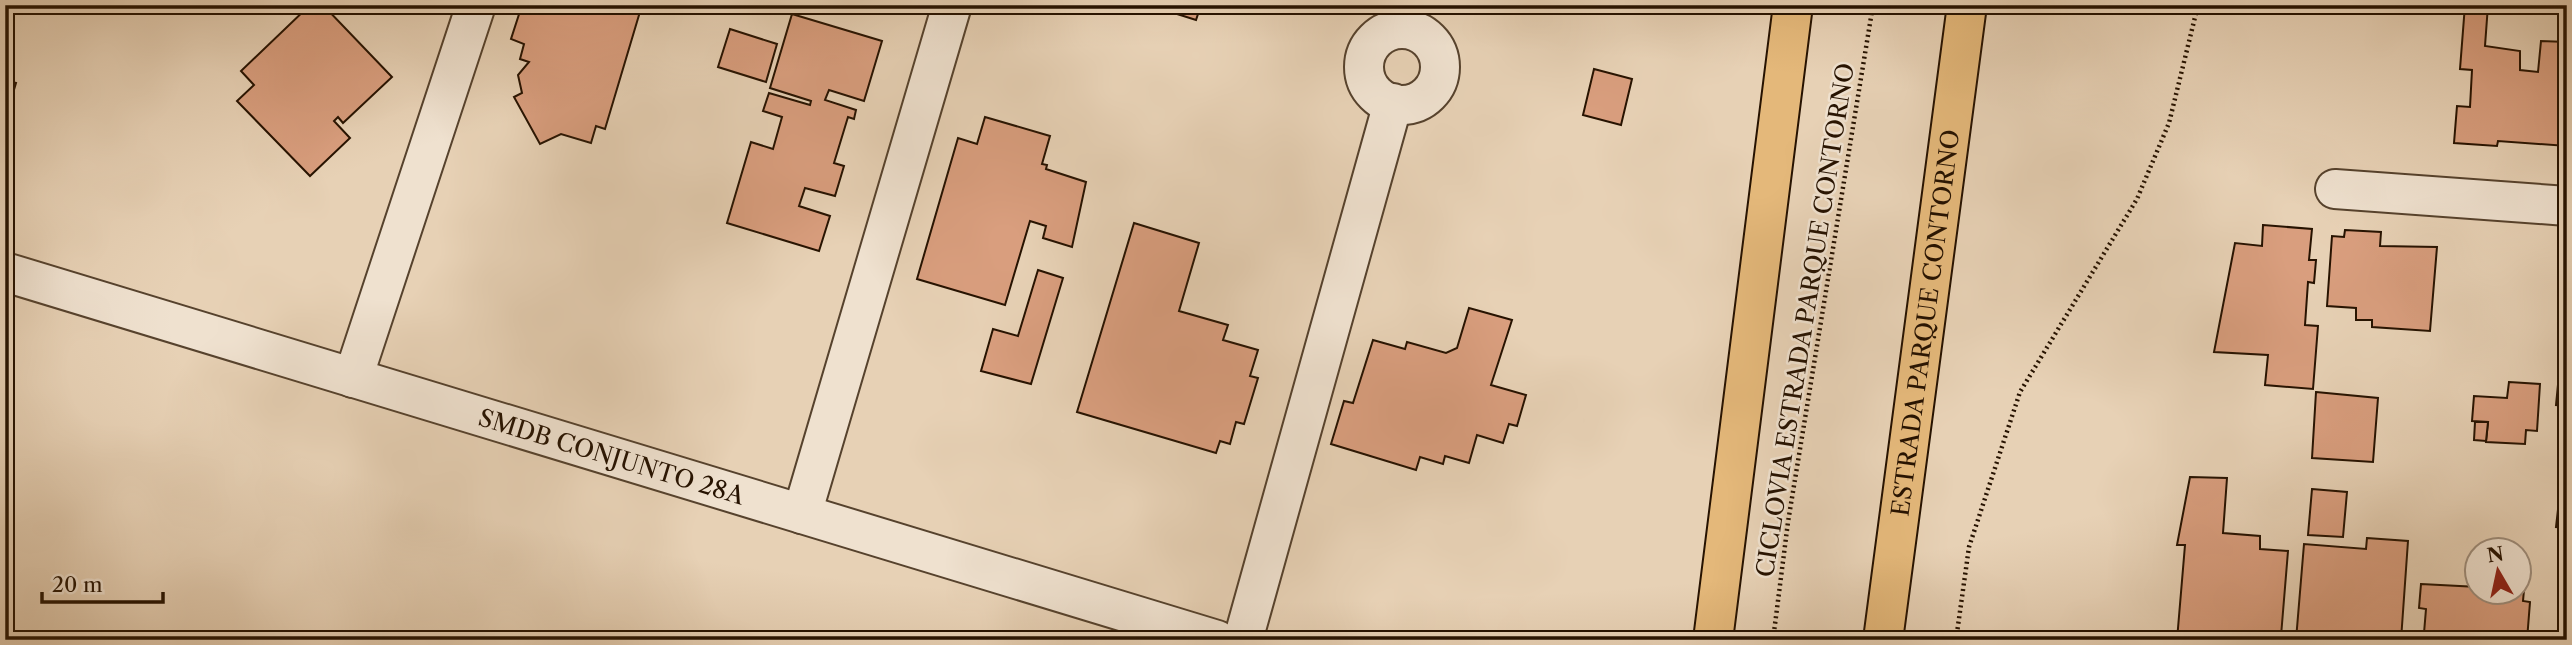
<svg xmlns="http://www.w3.org/2000/svg" width="2572" height="645" font-family="'Libre Caslon Text',serif">
  <style>
    .building { fill: #d99e7e; stroke: #261200; stroke-width: 2 }
    .lines { fill: none; stroke-linecap: round; stroke-linejoin: round }
    .minor-casing { stroke: #56422d; stroke-width: 42 }
    .highway-casing { stroke: #261200; stroke-width: 42 }
    .path { stroke: #261200; stroke-width: 4.5; stroke-dasharray: 2 3.5; stroke-linecap: butt }
    .minor { stroke: #efe1cf; stroke-width: 38 }
    .highway { stroke: #e4b87a; stroke-width: 38 }
    .labels { text-anchor: middle; dominant-baseline: central; stroke-width: 5; stroke-linejoin: round; paint-order: stroke }
    .street-label { font-size: 24px; fill: #261200; stroke: #efe1cf }
  </style>
  <rect width="100%" height="100%" fill="#e7d1b5"/>
  <filter id="stains"><feTurbulence type="fractalNoise" baseFrequency=".00286" numOctaves="4"/><feColorMatrix values="0 0 0 0 .2 0 0 0 0 .09 0 0 0 0 .02 0 0 0 .5 -.17"/></filter>
  <radialGradient id="worn" r=".72"><stop offset=".6" stop-color="#630" stop-opacity="0"/><stop offset="1" stop-color="#630" stop-opacity=".3"/></radialGradient>
  <g class="building">
    <path d="M310 5H323L392 77 343 123 338 117 334 121 350 138 310 176 237 101 254 85 241 71Z"/>
    <path d="M522 5H642L605 129 596 126 591 143 561 134 540 144 514 97 522 93 518 75 529 62 520 59 524 44 511 39Z"/>
    <path d="M1176 5H1201L1196 20 1174 13Z"/>
    <path d="M2465 5H2488L2485 46 2520 51V70L2538 72 2541 41 2567 42V146L2498 141 2497 146 2454 143 2457 106 2470 107 2472 70 2460 69Z"/>
    <path d="M792 14 882 41 864 101 829 90 825 100 856 110 854 119 848 117 834 163 844 166 835 196 805 188 799 206 830 216 819 251 727 223 751 142 773 149 782 117 763 111 769 93 810 105 811 101 770 88Z"/>
    <path d="M730 29 777 44 766 82 718 67Z"/>
    <path d="M1594 69 1632 79 1621 125 1583 115Z"/>
    <path d="M5 80 16 83 6 117H5Z"/>
    <path d="M985 117 1050 136 1042 164 1047 165 1046 169 1086 182 1072 247 1043 238 1046 226 1030 221 1005 305 917 279 958 138 977 144Z"/>
    <path d="M1134 223 1199 243 1179 311 1228 325 1223 340 1258 350 1250 376 1258 378 1244 424 1236 422 1230 444 1220 441 1216 453 1077 412Z"/>
    <path d="M2263 225 2312 229 2309 260H2316L2314 283 2308 282 2305 325 2318 326 2313 389 2265 385 2268 355 2214 352 2235 243 2262 246Z"/>
    <path d="M2345 230 2381 232 2380 246 2437 247 2430 331 2372 327V320H2356V308L2327 306 2332 236 2344 237Z"/>
    <path d="M1038 270 1063 278 1031 384 981 371 993 329 1018 336Z"/>
    <path d="M1469 308 1512 320 1491 385 1526 395 1517 426 1509 424 1503 443 1477 435 1469 463 1445 456 1443 464 1420 457 1416 470 1331 444 1344 401 1353 403 1373 340 1405 349 1407 342 1446 353 1457 348Z"/>
    <path d="M2561 354H2567V406L2556 405Z"/>
    <path d="M2509 382 2540 384 2537 431 2526 430 2525 444 2486 442 2488 422 2472 421 2474 396 2507 398Z"/>
    <path d="M2316 392 2378 398 2373 462 2312 458Z"/>
    <path d="M2475 422H2488L2486 441 2474 440Z"/>
    <path d="M2190 477 2227 478 2223 533 2260 536V549L2288 551 2281 636 2260 634 2259 640H2177L2185 545H2177Z"/>
    <path d="M2312 489 2347 492 2343 537 2308 535Z"/>
    <path d="M2560 492 2567 493V528L2556 527Z"/>
    <path d="M2367 538 2408 541 2401 640H2296L2304 544 2366 549Z"/>
    <path d="M2421 584 2478 587V592L2524 590 2523 601 2530 602 2527 640H2417V633H2424L2426 609 2419 608Z"/>
  </g>
  <g class="lines">
    <defs>
      <g id="minor">
        <circle cx="1402" cy="67" r="38"/>
        <path d="M2335 189 2567 206"/>
        <path id="s1" d="M5 272 1217 640"/>
        <path d="M353 378 476 5"/>
        <path d="M802 514 952 5"/>
        <path d="M1243 640 1393 103"/>
      </g>
      <g id="highway">
        <path d="M1713 640 1793 5"/>
        <path id="s2" d="M1883 640 1967 5"/>
      </g>
    </defs>
    <use href="#minor" class="minor-casing"/>
    <use href="#highway" class="highway-casing"/>
    <g class="path">
      <path d="M1773 640 1788 522 1873 5"/>
      <path d="M1956 640 1969 547 2020 392 2137 199 2169 123 2198 5"/>
    </g>
    <use href="#minor" class="minor"/>
    <use href="#highway" class="highway"/>
  </g>
  <g class="labels">
    <g class="street-label">
      <text transform="translate(1805 320) rotate(-81)">CICLOVIA ESTRADA PARQUE CONTORNO</text>
      <text stroke="none"><textPath href="#s2" startOffset="320">ESTRADA PARQUE CONTORNO</textPath></text>
      <text stroke="none"><textPath href="#s1" startOffset="634">SMDB CONJUNTO 28A</textPath></text>
    </g>
  </g>
  <rect width="2572" height="645" fill="none" stroke="#e7d1b5" stroke-width="28"/>
  <rect x="7" y="7" width="2558" height="631" fill="none" stroke="#261200" stroke-width="3.5"/>
  <rect x="14" y="14" width="2544" height="617" fill="none" stroke="#261200" stroke-width="2"/>
  <g transform="translate(2498 571) rotate(351)"><circle r="33" fill="#efe1cf" stroke="#9f8e7c" stroke-width="2"/>
  <path d="M0-5L12 26L0 18L-12 26Z" fill="#8f2418"/>
  <text y="-10" font-size="19" font-weight="bold" text-anchor="middle" fill="#261200">N</text>
  </g>
  <path d="M42 592v10h121v-10" fill="none" stroke="#261200" stroke-width="3.5"/>
  <text x="52" y="592" font-size="21" fill="#261200" stroke="#efe1cf" stroke-width="5" paint-order="stroke">20 m</text>
  <rect width="100%" height="100%" filter="url(#stains)"/>
  <rect width="100%" height="100%" fill="url(#worn)"/>
</svg>
